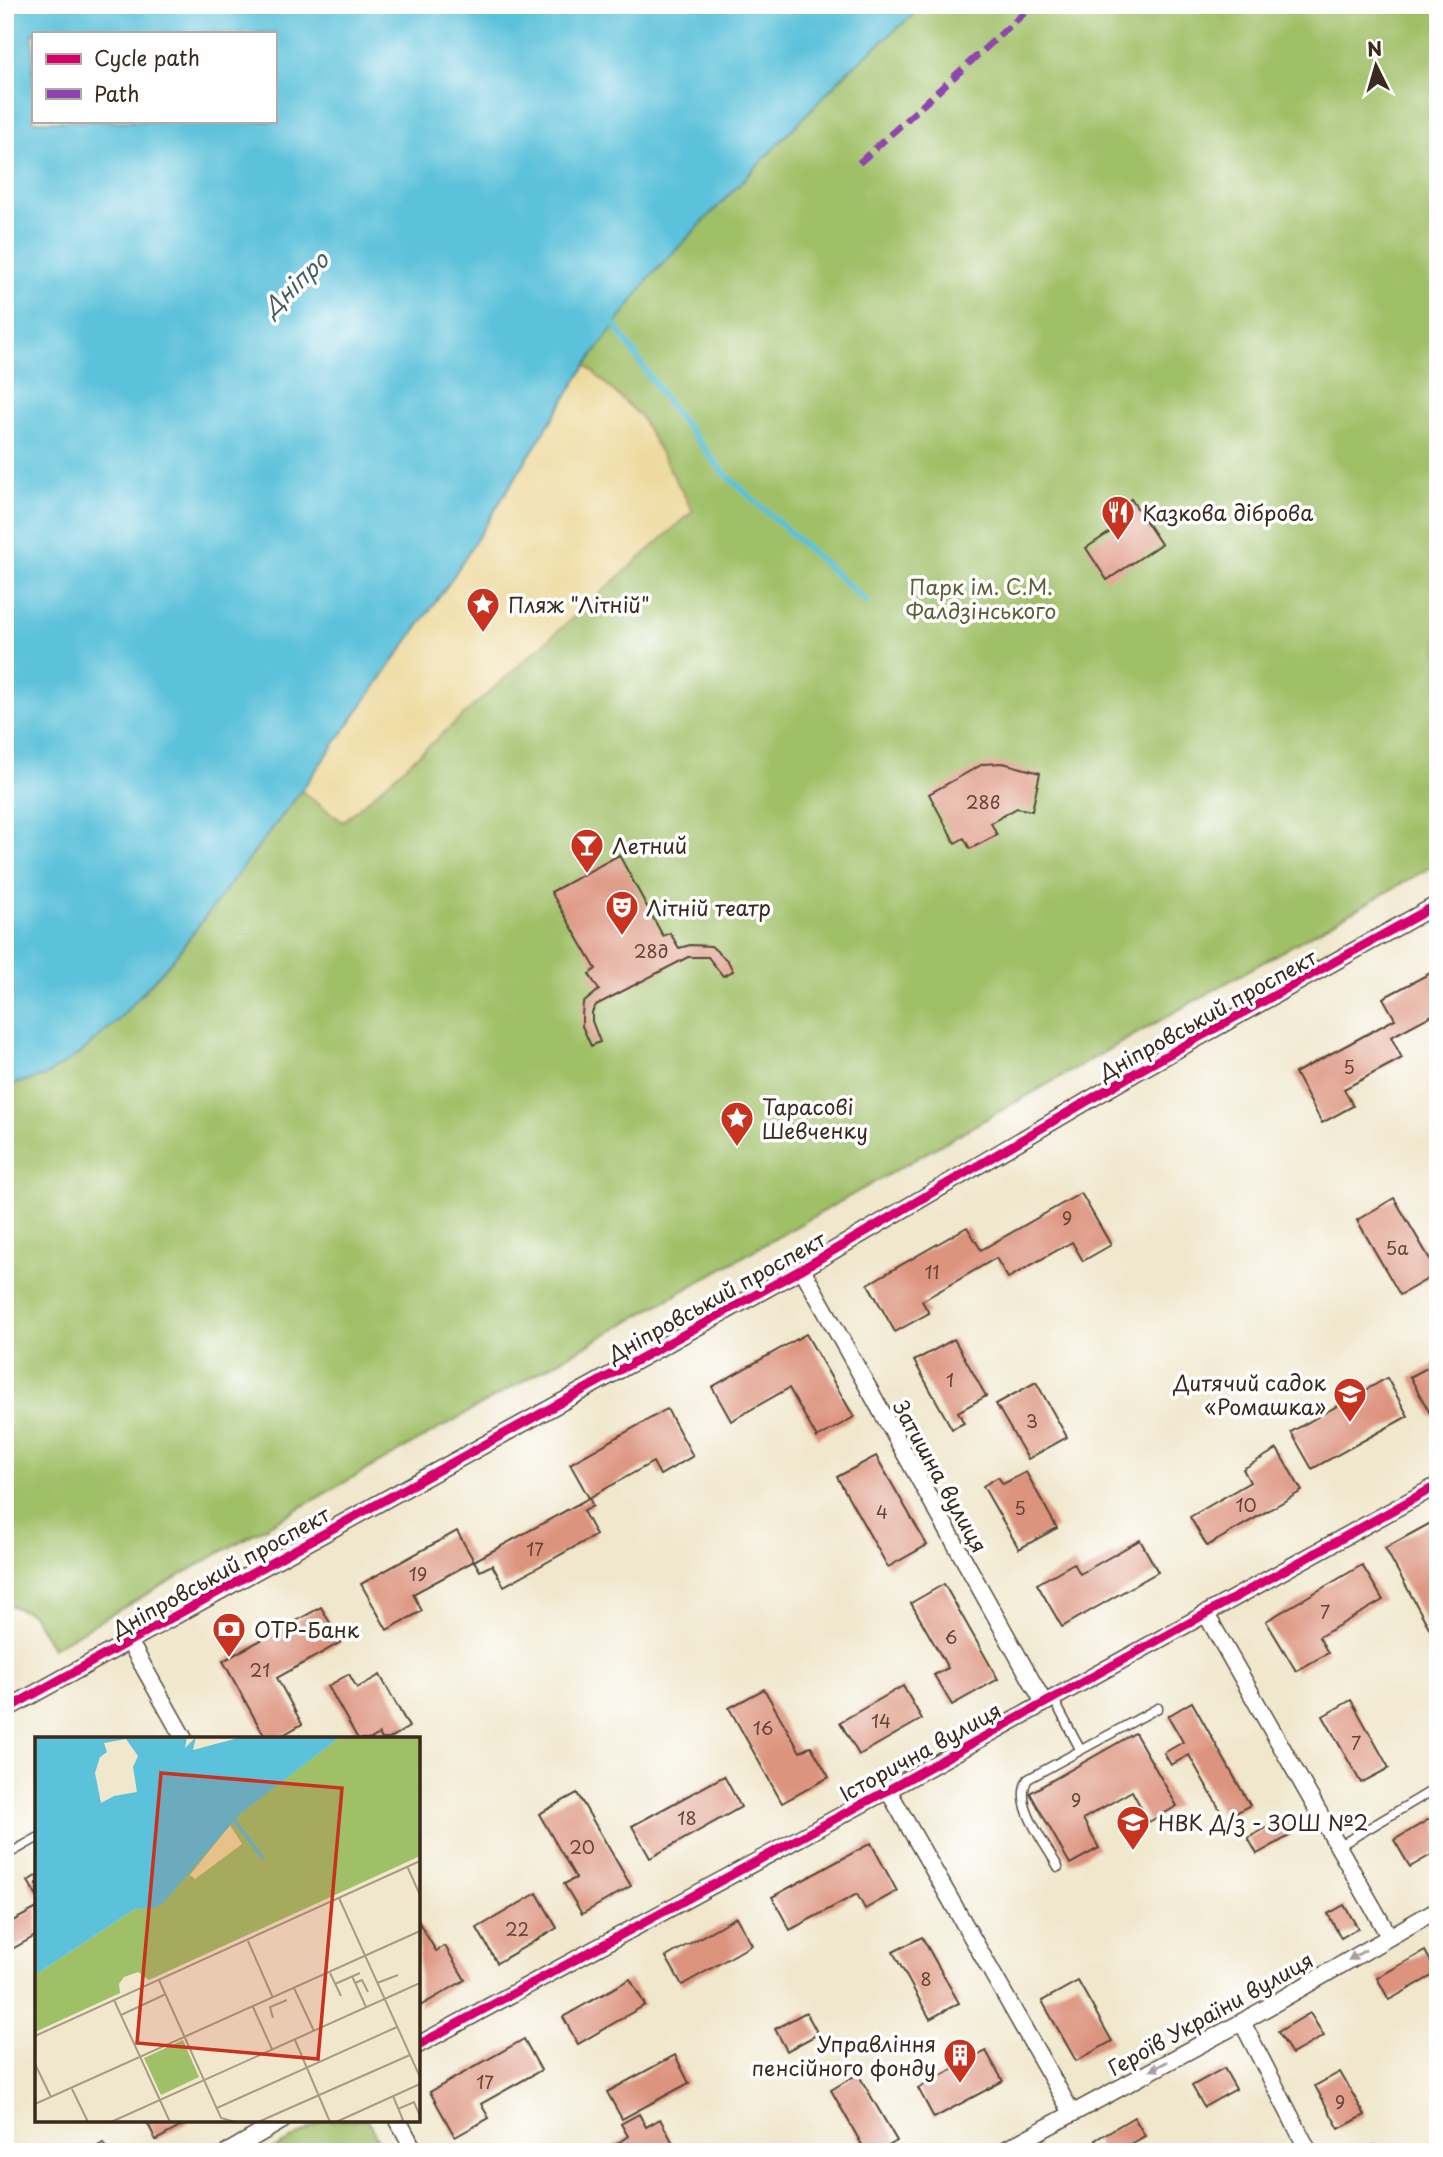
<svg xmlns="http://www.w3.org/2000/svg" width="1443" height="2157" font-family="'Playpen Sans',sans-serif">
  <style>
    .green { fill: #a0c068; stroke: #6e7543; stroke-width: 2 }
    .sand { fill: #eeda9e; stroke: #94825e; stroke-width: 2 }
    .water { fill: #5cc1da; stroke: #4c767c; stroke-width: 2; fill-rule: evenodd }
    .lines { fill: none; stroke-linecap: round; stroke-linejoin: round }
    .stream { stroke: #5cc1da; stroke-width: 6 }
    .building { fill: #dd947f }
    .service-casing { stroke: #564638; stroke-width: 11 }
    .minor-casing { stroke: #564638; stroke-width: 19 }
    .service { stroke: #fff; stroke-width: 8 }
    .minor { stroke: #fff; stroke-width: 16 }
    .quiet { stroke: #8e44ad; stroke-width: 7; stroke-dasharray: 14 7; stroke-linecap: butt }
    .cycleway-casing { stroke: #fff; stroke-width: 13 }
    .cycleway { stroke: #d6006c; stroke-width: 9 }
    .oneway { fill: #a79f9a }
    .labels { text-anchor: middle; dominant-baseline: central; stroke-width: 7; stroke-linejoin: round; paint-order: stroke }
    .number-label { font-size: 18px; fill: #644436 }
    .poi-label { font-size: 21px; fill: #3b2a1e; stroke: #fff; text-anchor: start }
    .park-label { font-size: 21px; fill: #5e5e38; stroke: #fff }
    .street-label { font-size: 21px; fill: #3b2a1e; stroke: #fff }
    .water-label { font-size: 23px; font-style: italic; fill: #475f60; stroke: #fff }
    .inset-river { fill: none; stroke: #5cc1da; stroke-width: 3.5 }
    .inset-road { fill: none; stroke: #a89b86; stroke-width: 2 }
    .view { fill: #c8321e; fill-opacity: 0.15; stroke: #c8321e; stroke-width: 3.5 }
    .inset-edge { fill: none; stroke: #3b2a1e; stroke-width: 3.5 }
  </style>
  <rect width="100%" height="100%" fill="#fff"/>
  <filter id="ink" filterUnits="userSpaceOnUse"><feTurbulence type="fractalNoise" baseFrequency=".0143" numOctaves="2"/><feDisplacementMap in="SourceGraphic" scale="14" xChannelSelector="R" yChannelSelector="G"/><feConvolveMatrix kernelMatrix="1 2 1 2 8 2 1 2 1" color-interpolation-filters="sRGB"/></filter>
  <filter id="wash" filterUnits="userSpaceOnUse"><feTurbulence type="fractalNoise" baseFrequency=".00686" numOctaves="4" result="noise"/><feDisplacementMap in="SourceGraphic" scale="28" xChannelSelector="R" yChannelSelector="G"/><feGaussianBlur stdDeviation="1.57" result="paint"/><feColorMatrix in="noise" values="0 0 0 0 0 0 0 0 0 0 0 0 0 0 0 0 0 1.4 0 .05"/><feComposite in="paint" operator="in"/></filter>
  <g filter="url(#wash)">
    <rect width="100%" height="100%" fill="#f0e7cc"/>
    <g class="green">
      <path d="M924 5H1438V863L52 1648 32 1614 5 1603V1086L45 1076 82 1052 118 1020 173 959 301 791 449 583 586 365 651 276 848 71Z"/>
      <path d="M325 2120H367L385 2152H269Z"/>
    </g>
    <path class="sand" d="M586 365 640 416 693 511 343 822 301 791 449 583Z"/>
    <path class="water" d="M5 5H924L848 71 651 276 586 365 449 583 301 791 173 959 118 1020 82 1052 45 1076 5 1086ZM33 33H275V121H33Z"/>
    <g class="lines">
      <path class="stream" d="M615 325 669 405 724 473 867 602"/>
    </g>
    <g id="blocks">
      <g class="building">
        <path d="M1131 499 1161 544 1107 580 1086 548 1113 530 1104 517Z"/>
        <path d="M1003 763 1040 773 1032 811 1017 808 991 823 997 835 970 849 964 838 955 843 929 794 983 764Z"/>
        <path d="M619 855 663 936 670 933 679 948 690 945 711 946 728 961 733 971 723 976 708 957H688L596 1005 592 1012V1021L600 1042 591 1046 582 1026V1015L583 1003 599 990 589 974 596 969 551 892Z"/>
        <path d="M1438 969V1012L1391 1037 1402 1058 1344 1089 1353 1106 1322 1123 1295 1073 1395 1019 1383 998Z"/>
        <path d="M1081 1193 1111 1245 1083 1261 1072 1242 1008 1278 996 1258 922 1301 929 1313 895 1332 868 1284 967 1227 981 1250Z"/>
        <path d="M1394 1198 1438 1273 1400 1295 1357 1220Z"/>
        <path d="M806 1334 854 1417 817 1438 789 1388 731 1421 712 1387Z"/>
        <path d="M954 1339 986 1396 958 1412 964 1423 952 1429 914 1361Z"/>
        <path d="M1438 1362V1414L1432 1417 1410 1377Z"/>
        <path d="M1387 1378 1408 1416 1312 1469 1291 1432Z"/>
        <path d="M1036 1382 1067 1437 1028 1459 996 1404Z"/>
        <path d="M667 1409 693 1456 660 1475 653 1462 589 1498 570 1464Z"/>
        <path d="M1277 1449 1302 1491 1207 1546 1190 1517 1250 1482 1243 1469Z"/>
        <path d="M876 1456 927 1545 888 1567 837 1477Z"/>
        <path d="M1026 1472 1057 1528 1019 1549 983 1486 998 1477 1003 1484Z"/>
        <path d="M589 1498 593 1506 583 1511 596 1535 504 1586 492 1565 480 1571 474 1561Z"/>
        <path d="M1438 1519V1644L1385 1548Z"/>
        <path d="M457 1531 474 1561 413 1594 422 1611 387 1630 361 1584Z"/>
        <path d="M1140 1540 1158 1572 1062 1627 1037 1584 1074 1563 1080 1574Z"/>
        <path d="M1362 1565 1383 1600 1319 1637 1328 1653 1296 1671 1266 1621Z"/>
        <path d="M944 1584 998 1679 952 1705 934 1675 948 1668 911 1603Z"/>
        <path d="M321 1607 341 1642 277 1678 302 1724 276 1739H266L223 1661Z"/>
        <path d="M349 1674 357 1688 380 1675 409 1727 389 1739H382L379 1734 371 1739H358L328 1686Z"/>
        <path d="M903 1686 922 1719 859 1755 840 1722Z"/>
        <path d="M764 1689 800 1752 811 1746 829 1777 782 1803 729 1708Z"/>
        <path d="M1351 1700 1389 1768 1361 1783 1323 1716Z"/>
        <path d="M1192 1702 1250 1805 1225 1819 1189 1755 1171 1765 1164 1753 1183 1742 1168 1716Z"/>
        <path d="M1135 1733 1177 1806 1149 1822 1132 1791 1083 1819 1099 1848 1070 1864 1030 1793Z"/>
        <path d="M724 1776 741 1807 650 1858 632 1826Z"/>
        <path d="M577 1793 631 1886 582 1914 564 1884 576 1878 539 1814Z"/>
        <path d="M1438 1814V1851L1410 1867 1394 1840Z"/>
        <path d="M1282 1819 1291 1835 1257 1854 1248 1838Z"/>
        <path d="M871 1843 897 1891 865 1909 857 1894 790 1930 772 1897Z"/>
        <path d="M37 1875V1897L28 1881Z"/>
        <path d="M537 1893 557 1928 497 1963 477 1928Z"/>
        <path d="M1344 1905 1358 1928 1341 1938 1328 1914Z"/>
        <path d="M37 1908V1935L5 1953V1925Z"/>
        <path d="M736 1917 752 1945 682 1985 666 1957Z"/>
        <path d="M418 1921 436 1951 445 1946 465 1980 420 2006Z"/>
        <path d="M922 1937 959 2003 930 2019 893 1952Z"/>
        <path d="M1425 1951 1437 1973 1389 2000 1377 1978Z"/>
        <path d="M630 1979 645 2005 578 2044 563 2017Z"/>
        <path d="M1078 1981 1112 2041 1076 2061 1042 2001Z"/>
        <path d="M806 2012 818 2034 787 2051 775 2029Z"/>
        <path d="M1310 2013 1324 2036 1292 2054 1278 2032Z"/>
        <path d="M524 2039 541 2070 481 2104 489 2118 455 2137 430 2092Z"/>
        <path d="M986 2051 1003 2081 934 2118 918 2088Z"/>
        <path d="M675 2055 689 2083 622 2119 607 2092Z"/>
        <path d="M1224 2068 1236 2089 1204 2107 1192 2086Z"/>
        <path d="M1340 2072 1365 2115 1339 2129 1315 2086Z"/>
        <path d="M858 2074 897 2141 878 2152H866L831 2090Z"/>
        <path d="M639 2114 646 2127 660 2119 674 2145 662 2152H605L628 2136 621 2124Z"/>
        <path d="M1134 2117 1145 2136 1116 2152H1102L1095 2140Z"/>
        <path d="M146 2120H192L156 2140Z"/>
        <path d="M103 2143 108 2152H87Z"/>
        <path d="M1375 2145 1380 2152H1363Z"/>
      </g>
    </g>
  </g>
  <g filter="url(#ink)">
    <use href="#blocks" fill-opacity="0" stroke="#564638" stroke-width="2"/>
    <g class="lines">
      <defs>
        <g id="service">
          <path d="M1053 1698 1080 1749"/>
          <path d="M1339 1846 1438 1787"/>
          <path d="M5 1856 37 1838"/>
          <path d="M1058 1867C1046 1844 1012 1804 1028 1779L1158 1708"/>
        </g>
        <g id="minor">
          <path d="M802 1269 1044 1703"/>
          <path d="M1206 1614 1389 1936"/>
          <path d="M129 1641 184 1739"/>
          <path d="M5 1710 802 1269 1135 1073 1438 904"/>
          <path d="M888 1790 1072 2113"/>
          <path d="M1242 2022 1309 2152"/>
          <path d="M418 2045 888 1790 1438 1485"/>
          <path d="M398 2120 415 2152"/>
          <path d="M228 2152 283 2120"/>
          <path d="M1001 2152 1242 2022 1438 1909"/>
        </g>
      </defs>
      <use href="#service" class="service-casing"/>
      <use href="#minor" class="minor-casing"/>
      <use href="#service" class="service"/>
      <use href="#minor" class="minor"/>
      <path class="quiet" d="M859 163 1033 5"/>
      <defs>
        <g id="cycleway">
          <path d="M5 1710 802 1269 1135 1073 1438 904"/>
          <path d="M418 2045 888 1790 1438 1485"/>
        </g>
      </defs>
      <use href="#cycleway" class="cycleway-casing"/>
      <use href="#cycleway" class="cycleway"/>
    </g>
    <defs><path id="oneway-solid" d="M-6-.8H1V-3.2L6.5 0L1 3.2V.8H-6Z" transform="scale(1.75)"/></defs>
    <g class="oneway">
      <use href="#oneway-solid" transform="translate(1357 1955) rotate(150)"/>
      <use href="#oneway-solid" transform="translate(1159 2066) rotate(152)"/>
    </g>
  </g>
  <defs>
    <symbol id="restaurant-pin" viewBox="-11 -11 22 30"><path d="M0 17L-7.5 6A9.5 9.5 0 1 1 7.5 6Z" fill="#c8321e" stroke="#fff"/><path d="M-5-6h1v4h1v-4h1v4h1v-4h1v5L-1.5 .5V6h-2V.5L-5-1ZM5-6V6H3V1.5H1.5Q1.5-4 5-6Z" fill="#fff"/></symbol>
    <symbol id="sight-pin" viewBox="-11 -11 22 30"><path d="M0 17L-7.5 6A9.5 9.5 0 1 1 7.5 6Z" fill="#c8321e" stroke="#fff"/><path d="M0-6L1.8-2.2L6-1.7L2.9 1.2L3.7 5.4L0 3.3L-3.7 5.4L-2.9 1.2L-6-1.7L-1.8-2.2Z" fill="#fff"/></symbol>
    <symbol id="bar-pin" viewBox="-11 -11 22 30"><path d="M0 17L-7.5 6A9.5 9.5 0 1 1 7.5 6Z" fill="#c8321e" stroke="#fff"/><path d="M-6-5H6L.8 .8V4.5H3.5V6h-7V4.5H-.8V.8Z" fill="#fff"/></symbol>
    <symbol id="theatre-pin" viewBox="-11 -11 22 30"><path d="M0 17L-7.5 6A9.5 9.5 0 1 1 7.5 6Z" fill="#c8321e" stroke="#fff"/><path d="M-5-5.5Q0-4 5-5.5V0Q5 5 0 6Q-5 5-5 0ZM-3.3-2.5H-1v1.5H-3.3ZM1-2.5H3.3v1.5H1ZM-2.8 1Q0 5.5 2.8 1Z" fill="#fff"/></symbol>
    <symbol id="school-pin" viewBox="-11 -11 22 30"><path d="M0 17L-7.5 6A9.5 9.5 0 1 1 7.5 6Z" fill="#c8321e" stroke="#fff"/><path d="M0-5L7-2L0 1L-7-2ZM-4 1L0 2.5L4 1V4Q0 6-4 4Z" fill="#fff"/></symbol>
    <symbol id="bank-pin" viewBox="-11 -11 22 30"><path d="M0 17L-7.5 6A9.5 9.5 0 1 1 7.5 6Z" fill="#c8321e" stroke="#fff"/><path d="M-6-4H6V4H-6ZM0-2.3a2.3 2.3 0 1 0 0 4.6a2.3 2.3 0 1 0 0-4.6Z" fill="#fff"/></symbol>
    <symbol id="building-pin" viewBox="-11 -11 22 30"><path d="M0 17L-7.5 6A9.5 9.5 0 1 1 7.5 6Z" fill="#c8321e" stroke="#fff"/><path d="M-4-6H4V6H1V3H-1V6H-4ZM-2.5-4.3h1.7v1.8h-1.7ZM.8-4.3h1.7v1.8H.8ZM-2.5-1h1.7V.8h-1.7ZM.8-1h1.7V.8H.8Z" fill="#fff"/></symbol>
  </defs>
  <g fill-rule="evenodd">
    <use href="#restaurant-pin" x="1099" y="493" width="38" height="52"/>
    <use href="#sight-pin" x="464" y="585" width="38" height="52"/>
    <use href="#bar-pin" x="568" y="826" width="38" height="52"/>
    <use href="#theatre-pin" x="603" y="888" width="38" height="52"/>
    <use href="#sight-pin" x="718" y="1099" width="38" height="52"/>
    <use href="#school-pin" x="1331" y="1375" width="38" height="52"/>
    <use href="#bank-pin" x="210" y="1610" width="38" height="52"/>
    <use href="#school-pin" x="1114" y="1803" width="38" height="52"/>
    <use href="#building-pin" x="941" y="2036" width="38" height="52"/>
  </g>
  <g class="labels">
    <g class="number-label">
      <text x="983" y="801">28в</text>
      <text x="651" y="950">28д</text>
      <text x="1349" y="1066">5</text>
      <text x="1067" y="1217">9</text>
      <text x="1397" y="1247">5а</text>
      <text x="932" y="1271">11</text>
      <text x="950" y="1379">1</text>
      <text x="1032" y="1420">3</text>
      <text x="1246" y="1504">10</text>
      <text x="1020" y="1507">5</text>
      <text x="882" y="1511">4</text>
      <text x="535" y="1548">17</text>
      <text x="418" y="1573">19</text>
      <text x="1325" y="1611">7</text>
      <text x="951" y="1636">6</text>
      <text x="260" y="1669">21</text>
      <text x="881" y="1720">14</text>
      <text x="763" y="1727">16</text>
      <text x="1356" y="1742">7</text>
      <text x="1076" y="1799">9</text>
      <text x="687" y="1817">18</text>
      <text x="582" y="1846">20</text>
      <text x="517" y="1928">22</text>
      <text x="926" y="1978">8</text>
      <text x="485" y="2081">17</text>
      <text x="1340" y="2101">9</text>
    </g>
    <g class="poi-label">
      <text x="1142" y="512">Казкова дiброва</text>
      <text x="508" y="604">Пляж "Літній"</text>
      <text x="612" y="845">Летний</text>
      <text x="646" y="907">Літній театр</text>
      <text x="762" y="1106">Тарасові<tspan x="762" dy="24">Шевченку</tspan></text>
      <text x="1326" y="1382" text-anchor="end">Дитячий садок<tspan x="1326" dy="24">«Ромашка»</tspan></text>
      <text x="254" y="1629">ОТР-Банк</text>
      <text x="1158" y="1822">НВК Д/з - ЗОШ №2</text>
      <text x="936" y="2043" text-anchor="end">Управління<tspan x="936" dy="24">пенсійного фонду</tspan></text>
    </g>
    <g class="park-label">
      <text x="981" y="586">Парк ім. С.М.<tspan x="981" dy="24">Фалдзінського</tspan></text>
    </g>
    <g class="street-label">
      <text transform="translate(1207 1014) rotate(-29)">Дніпровський проспект</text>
      <text transform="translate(716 1296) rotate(-29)">Дніпровський проспект</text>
      <text transform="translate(941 1476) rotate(61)">Затишна вулиця</text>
      <text transform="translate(220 1571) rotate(-29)">Дніпровський проспект</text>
      <text transform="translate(920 1751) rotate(-29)">Історична вулиця</text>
      <text transform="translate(1210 2013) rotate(-29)">Героїв України вулиця</text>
    </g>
    <g class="water-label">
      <text transform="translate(295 283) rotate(-44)">Дніпро</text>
    </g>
  </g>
  <g transform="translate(35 1737)">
    <rect width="385" height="385" fill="#f0e7cc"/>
    <path d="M305 0H385V119L114 243 103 235 89 240 84 247 85 256 0 295V238L100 172 125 168 204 77ZM148 303 164 340 126 358 109 321Z" fill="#a0c068"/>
    <path d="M195 88 207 107 160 142 155 138Z" fill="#eeda9e"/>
    <path d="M0 0H152L150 11 161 0 158 13 207 0H305L205 77 129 165 120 171 100 172 0 238ZM91 2 103 19 98 30 102 55 79 59 66 66 60 36 65 20 72 15 69 6Z" fill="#5cc1da" fill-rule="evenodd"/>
    <path class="inset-river" d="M199 83 228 121"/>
    <path class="inset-road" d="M372 129 385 158M304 161 385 340M213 204 238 261M295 236 306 259M317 239 331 270M124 243 186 381 200 385M320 246 327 243 333 255M342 246 363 238M300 247 325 236M259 251 279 294M79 263 135 385M218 270 237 312M86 278 131 257M238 281 235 270 252 263M0 299 385 124M260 303 295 385M0 327 16 360M37 352 53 385M358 359 368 383 363 385M0 367 385 194M182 371 362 290M363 372 379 365 385 379M76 385 385 246M223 385 375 318M301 385 385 347"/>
    <path class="view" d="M126 36 307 51 283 322 102 306Z"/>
    <rect width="385" height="385" class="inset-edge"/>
  </g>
  <rect width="1443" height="2157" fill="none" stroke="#fff" stroke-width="28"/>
  <rect x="32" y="32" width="245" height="91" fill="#ffffff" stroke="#b1aaa5" stroke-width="2"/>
  <rect x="46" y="54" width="35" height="10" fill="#d6006c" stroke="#b1aaa5" stroke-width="2"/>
  <text x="94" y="66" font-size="21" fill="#3b2a1e">Cycle path</text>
  <rect x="46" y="89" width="35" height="10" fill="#8e44ad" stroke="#b1aaa5" stroke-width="2"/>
  <text x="94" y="102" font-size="21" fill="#3b2a1e">Path</text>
  <g transform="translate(1376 66) rotate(355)" stroke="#ffffff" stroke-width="5" paint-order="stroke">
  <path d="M0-5L12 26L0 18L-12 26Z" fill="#3b2a1e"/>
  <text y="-10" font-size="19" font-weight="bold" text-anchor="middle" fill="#3b2a1e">N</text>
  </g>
</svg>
